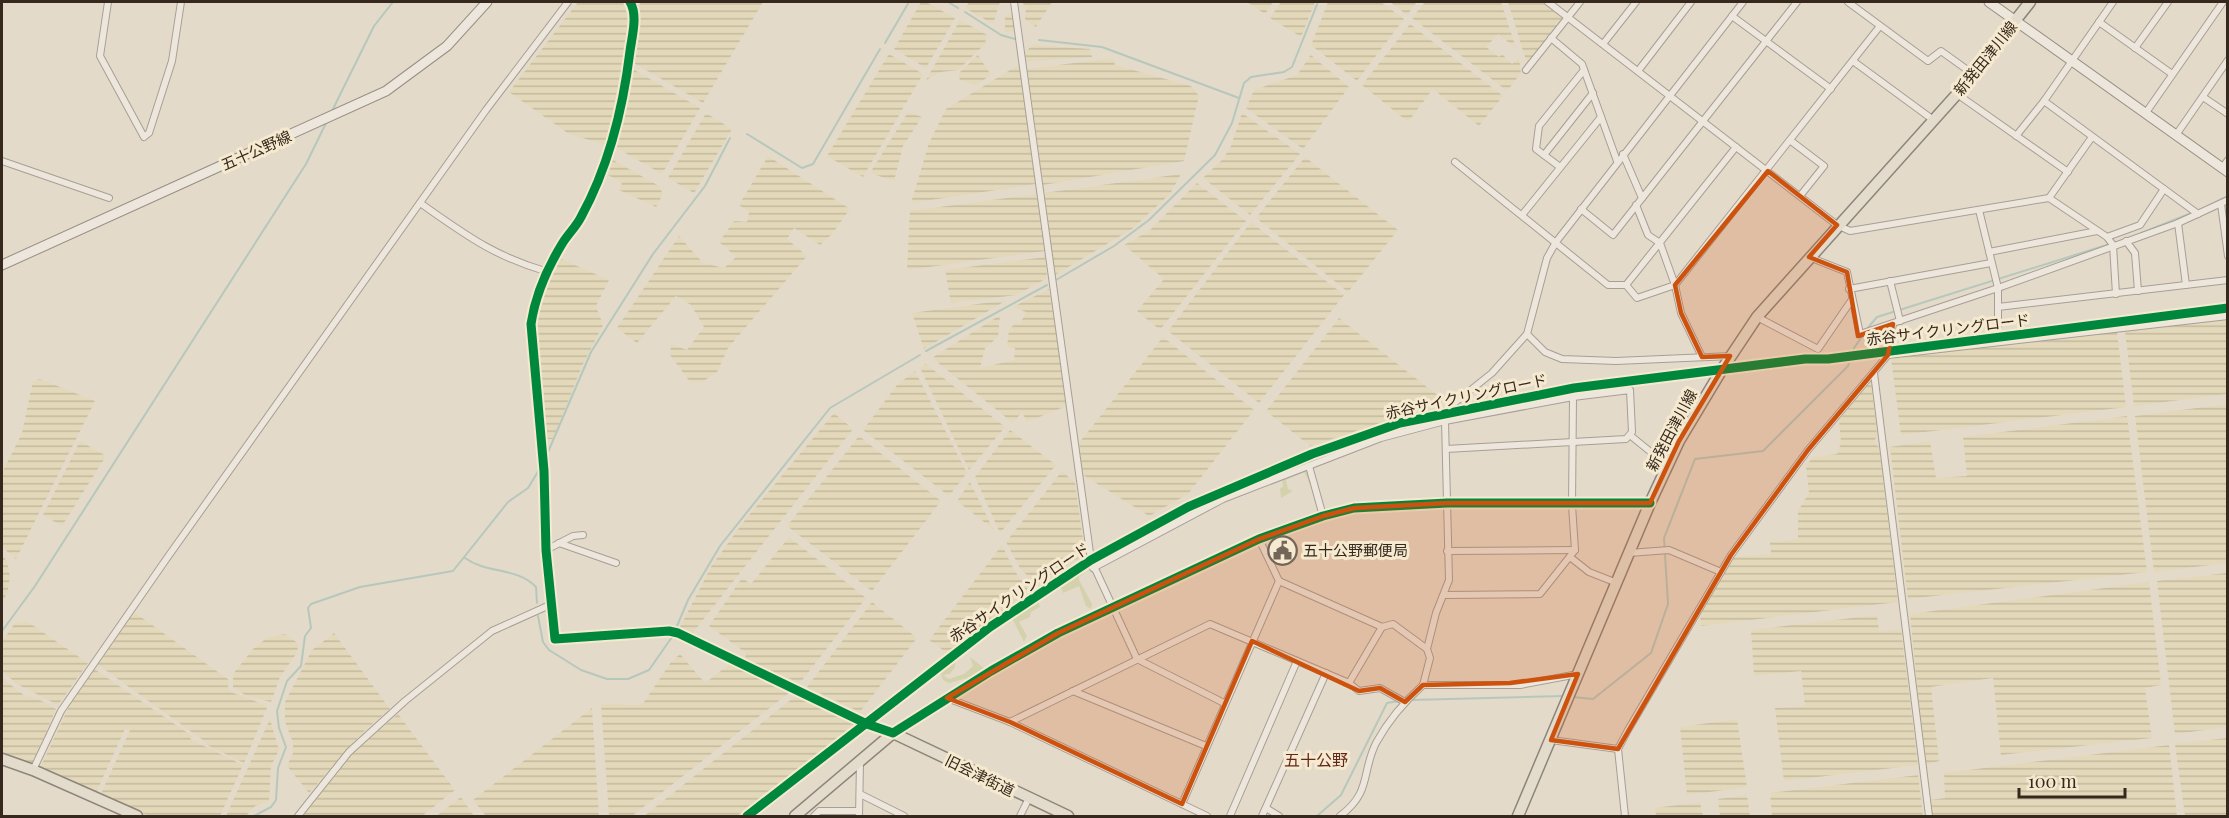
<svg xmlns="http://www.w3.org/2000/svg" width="2229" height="818" font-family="'Playfair Display','Noto Sans JP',serif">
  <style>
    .farmland { fill: url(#farmland-rules) }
    .grass { fill: #d4d2ac }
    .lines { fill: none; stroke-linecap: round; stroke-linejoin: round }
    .stream { stroke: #b6c8bc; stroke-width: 2 }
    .street-casing { stroke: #a89f94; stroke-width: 8 }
    .secondary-casing { stroke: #988f84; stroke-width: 11 }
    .primary-casing { stroke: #8e857a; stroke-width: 13 }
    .street { stroke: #ece6dc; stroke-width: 6 }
    .secondary { stroke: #ece6dc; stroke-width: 9 }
    .primary { stroke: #e3dccd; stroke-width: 10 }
    .cycleway-casing { stroke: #f5e9cf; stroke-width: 13 }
    .cycleway { stroke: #00873e; stroke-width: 9 }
    .marked { fill: #cd520e; fill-opacity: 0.2; stroke: #cd520e; stroke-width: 4.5; stroke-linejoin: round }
    .labels { text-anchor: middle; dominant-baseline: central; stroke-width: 6; stroke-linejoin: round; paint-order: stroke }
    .street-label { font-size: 15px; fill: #36281c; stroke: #f5e9cf }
    .poi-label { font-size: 15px; fill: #36281c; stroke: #f5e9cf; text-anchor: start }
    .neighbourhood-label { font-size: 16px; fill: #62281c; stroke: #f5e9cf }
  </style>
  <defs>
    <pattern id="farmland-rules" width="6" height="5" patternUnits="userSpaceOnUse" patternTransform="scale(1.5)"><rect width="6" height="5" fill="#e3d9ba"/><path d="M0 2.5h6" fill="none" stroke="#c3ba9f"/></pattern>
  </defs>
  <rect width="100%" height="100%" fill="#e4daca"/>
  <g class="farmland">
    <path d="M578 2H623L628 17 623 62 606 145 569 134 509 92Z"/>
    <path d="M640 2H763L703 103 632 62 639 29Z"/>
    <path d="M921 2H926L955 18 926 68 894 49Z"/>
    <path d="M969 2H1000L993 24 965 8Z"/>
    <path d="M1022 2H1052L1036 27 1025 19 1026 8Z"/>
    <path d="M1247 2H1273L1265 14Z"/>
    <path d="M1281 2H1315L1301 37 1270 18Z"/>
    <path d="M1328 2H1381L1404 19 1357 81 1311 45Z"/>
    <path d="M1390 2H1417L1407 15Z"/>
    <path d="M1425 2H1501L1516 48 1498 34 1486 47 1499 57 1502 54 1512 64 1519 58 1521 73 1507 91 1412 18Z"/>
    <path d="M1508 2H1545L1564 17 1527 64Z"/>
    <path d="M1013 12 1015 32H1005V17Z"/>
    <path d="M960 20 987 35 985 44 958 70 941 72 926 80Z"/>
    <path d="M1410 24 1503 96 1479 126 1433 89 1408 122 1362 85Z"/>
    <path d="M1032 45 1090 49 1092 57 1026 62 1025 53Z"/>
    <path d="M889 54 923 74 863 177 827 156Z"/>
    <path d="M978 55 991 75 976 85 960 80 958 74Z"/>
    <path d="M1311 55 1349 87 1303 149 1246 108 1254 90 1297 75Z"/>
    <path d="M1113 58 1115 65 1191 86 1199 96 1184 161 1043 185 1027 69Z"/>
    <path d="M1020 64 1036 184 911 203 929 143 946 109Z"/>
    <path d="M631 68 700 108 662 174 615 147Z"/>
    <path d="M908 112 922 117 903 146 894 181 870 173Z"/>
    <path d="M706 113 732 129 694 193 668 178Z"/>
    <path d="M1242 113 1300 154 1250 215 1203 178 1223 159 1231 146Z"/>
    <path d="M768 156 850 209 832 234 820 245 794 228 787 239 807 256 728 348 717 372 702 382H690L670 355 671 344 687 350 704 327 691 305 676 296 637 343 617 328 679 236 703 263 724 268 736 257 719 242 734 221 747 222 749 212 739 205Z"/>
    <path d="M1305 157 1398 230 1348 292 1256 218Z"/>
    <path d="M613 160 659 186 663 194 656 207 619 190 622 183 608 175Z"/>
    <path d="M1181 174 1170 194 1132 229 1055 275 1044 193Z"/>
    <path d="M1197 183 1246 221 1160 330 1137 311 1164 279 1124 245 1149 231Z"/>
    <path d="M1037 194 1045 251 907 270 910 211Z"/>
    <path d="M1251 222 1344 295 1259 403 1168 331Z"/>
    <path d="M1045 257 1047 278 1017 295 951 303 945 270Z"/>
    <path d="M559 258 609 280 596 306 603 325 582 366 553 439H544L537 313Z"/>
    <path d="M1049 289 1069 405 1027 422 1022 412 1013 423 932 358 1000 315 998 337 985 348 980 368 1014 360 1015 348 1007 347 1009 330 1015 323 1020 324 1026 312 1013 307Z"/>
    <path d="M1007 300 924 349 912 313Z"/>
    <path d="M1339 318 1446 402 1310 446 1266 411Z"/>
    <path d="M2227 318V394L2134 406 2125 331Z"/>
    <path d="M2117 332 2126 407 1901 435 1891 358Z"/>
    <path d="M1163 337 1254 410 1188 494 1149 516 1083 475 1079 443Z"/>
    <path d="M926 364 1005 427 969 470 920 368Z"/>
    <path d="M915 371 967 473 949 496 863 430 897 385Z"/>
    <path d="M40 379 95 401 16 559 2 547V473L22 433 33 381Z"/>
    <path d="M1871 380 1877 435 1874 443 1879 447 1898 602 1701 626 1700 615 1734 557 1771 554 1770 542 1798 539V511L1809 493 1806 465 1814 457 1837 454 1841 443 1839 420Z"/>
    <path d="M2227 404V563L2154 572 2135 416Z"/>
    <path d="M834 413 853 429 692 634 680 627 712 565 745 520Z"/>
    <path d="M2127 416 2147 572 1908 599 1890 447 1930 441 1936 478 1967 476 1963 437Z"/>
    <path d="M1010 430 1056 465 1000 533 975 477Z"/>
    <path d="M859 436 941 501 872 591 787 526Z"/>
    <path d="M80 441 106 456 62 526 43 515Z"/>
    <path d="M1062 471 1075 483 1085 554 1036 585 1020 568 1006 542Z"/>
    <path d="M970 482 993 529 957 501Z"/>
    <path d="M789 537 866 598 800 683 745 660 746 653 709 626 742 578 751 584Z"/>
    <path d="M1002 545 1014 570 1029 591 947 653 929 640Z"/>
    <path d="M2 555 7 561 10 577 8 590 2 604Z"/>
    <path d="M2227 573V727L2175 734 2157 581Z"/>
    <path d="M2149 582 2161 685 2145 688 2152 738 2001 755 1993 678 1931 687 1939 761 1925 765 1910 614Z"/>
    <path d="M872 602 917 638 860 712 807 687Z"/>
    <path d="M134 612 229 680 228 687 231 692 263 704 267 708 244 763 207 745V743L97 664Z"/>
    <path d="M1877 615 1879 631 1901 629 1918 765 1784 781 1775 708 1805 706 1801 671 1754 676 1751 630Z"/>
    <path d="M28 622 88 663 58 705 17 684 2 671V642L15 623Z"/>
    <path d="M334 633 390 709 365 730 309 793 287 766 293 753V743L285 721V702L312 650Z"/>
    <path d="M285 634 299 644 296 654 280 677 271 702 245 695 233 687V674L253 649 268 637Z"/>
    <path d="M680 654 705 683 731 663 790 692 632 816H609L601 704 638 705 644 702 671 662Z"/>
    <path d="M93 668 192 736 190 739 243 765 220 816H149L100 796 130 730 125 729 96 793 40 768 73 698Z"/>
    <path d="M2 678 25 696 38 699 56 709 33 763 2 753Z"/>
    <path d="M798 694 855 724 737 816H644Z"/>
    <path d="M592 708 599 816H486L473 800Z"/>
    <path d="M398 714 455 790 422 816H303L356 749Z"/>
    <path d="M270 719 279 750 271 766 269 801 255 806 246 816H226Z"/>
    <path d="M1737 719 1747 787 1687 795 1680 727Z"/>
    <path d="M2227 738V816H2185L2175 744Z"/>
    <path d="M2169 745 2177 816H1932L1930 800 1945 798 1944 773Z"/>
    <path d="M1918 775 1923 816H1772L1770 793Z"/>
    <path d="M1747 795 1750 816H1720L1718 799Z"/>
    <path d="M461 797 474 816H436Z"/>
    <path d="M1700 802 1703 816H1656L1655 808Z"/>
  </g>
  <g class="grass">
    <path d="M1311 458 1225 494 1094 561 1174 517Z"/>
    <path d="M1304 470 1308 472 1312 488 1304 472 1286 480 1288 489 1293 491 1281 498 1280 488 1283 487 1282 478Z"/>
    <path d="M1090 564V568L1079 577V580L1092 604 1091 609 1086 606 1079 586 1063 593 1060 586 1070 578 1042 594Z"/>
    <path d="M1036 597 955 659V667L950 674 943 675 949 679 964 674 973 666 970 657 984 668 978 675 949 683 943 680 940 672 877 717Z"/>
    <path d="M1038 601 1040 607 1031 612 1030 617 1019 622 1027 636 1024 642 1012 618Z"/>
    <path d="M867 725 865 729 755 815 756 816H751Z"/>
  </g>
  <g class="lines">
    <g class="stream">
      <path d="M948 2 958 8"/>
      <path d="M965 12 1001 35 1015 39"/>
      <path d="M1039 40 1102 47 1239 98"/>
      <path d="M885 43 909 2"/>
      <path d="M331 113 374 26 393 2"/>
      <path d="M747 134 802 168 813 164 880 49"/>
      <path d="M2210 205 2228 196"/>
      <path d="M2141 233 2194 212"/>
      <path d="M1056 280 1114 246 1149 220 1215 155 1232 123 1244 83 1251 77 1284 72 1292 67 1318 2"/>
      <path d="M1866 330 1877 317 2110 244"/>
      <path d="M926 351 1047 285"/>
      <path d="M548 452 591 352 653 254 705 186 730 138"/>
      <path d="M465 558C487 574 517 567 536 587L537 603"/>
      <path d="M538 616 543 642 549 650 581 670 607 679H628L649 670 672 637"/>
      <path d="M677 626 688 600 720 546 830 408 920 355"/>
      <path d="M2 631 35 586 306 164 327 121"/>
      <path d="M1573 697 1593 699 1651 653 1668 604 1664 538 1695 459 1763 451 1848 366 1854 348 1863 335"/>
      <path d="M1411 700 1564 696"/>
      <path d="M254 816 271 807 276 800 278 768 286 747 279 728 277 711 287 681 301 666 305 636 311 628 308 608 311 604 360 587 453 571 508 502 528 488 539 470"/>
      <path d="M1317 816 1341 795 1387 703 1399 701"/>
    </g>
    <defs>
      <g id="street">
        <path d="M108 2 100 56 144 137 149 133 172 61 181 2"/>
        <path d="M630 2C638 15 632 36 630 51 623 109 609 166 581 217 576 227 568 234 562 244 548 267 535 297 531 324L544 471 546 550 555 639 669 631 678 633 867 724 893 733"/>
        <path d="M1014 2 1091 560 1137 659 1224 703"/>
        <path d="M1548 2 1837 225 1850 231 2049 198 2107 237 2113 245 2116 294"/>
        <path d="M1848 2 1928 61 1941 51 1973 74"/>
        <path d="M2113 2 2044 101 2198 214"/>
        <path d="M1732 16 1831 89"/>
        <path d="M2099 22 2172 74"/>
        <path d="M1551 38 1582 64 1617 161"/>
        <path d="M1603 44 1636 2"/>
        <path d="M2135 48 2168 2"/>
        <path d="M1853 61 1932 119"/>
        <path d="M1526 70 1580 2"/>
        <path d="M1638 71 1691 2"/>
        <path d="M1957 94 2068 172"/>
        <path d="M2203 97 2228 114"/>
        <path d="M2145 114 2223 2"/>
        <path d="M2176 135 2228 60"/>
        <path d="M2016 136 2044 101"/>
        <path d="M1791 141 1824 166 1800 196"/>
        <path d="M1623 154 1642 198"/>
        <path d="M1544 155 1593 93"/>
        <path d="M2 161 109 198"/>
        <path d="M1455 162 1608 285H1626L1637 298 1675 285 1880 26"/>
        <path d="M1560 167 1536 149 1539 126 1584 70"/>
        <path d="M2222 168 2228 160"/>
        <path d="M2049 198 2092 137"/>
        <path d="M420 203C466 235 493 256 548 272"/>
        <path d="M2221 204 2228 256"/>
        <path d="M1636 205 1648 235 1660 243 1675 285 1681 313 1702 357"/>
        <path d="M1581 209 1613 235 1797 2"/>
        <path d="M1979 210 1998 288V326"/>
        <path d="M1522 215 1601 117"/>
        <path d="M2178 223 2186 285"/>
        <path d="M2107 237 2140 225 2164 189"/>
        <path d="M2126 241 2135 253 2138 291"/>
        <path d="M1989 252 2097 231"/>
        <path d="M1809 257 1847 272 1860 334 1998 288 2178 223 2228 200"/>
        <path d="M1890 281 1900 321"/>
        <path d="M1626 285 1736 147"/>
        <path d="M1849 289 1991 263"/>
        <path d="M1998 307 2228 280"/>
        <path d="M1757 317 1818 349 1851 301"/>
        <path d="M1527 334 1545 352 1562 359 1616 361 1732 356"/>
        <path d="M1888 355 2228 316"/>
        <path d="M1874 373 1929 816"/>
        <path d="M1631 436 1668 466"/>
        <path d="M1309 466 1323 516"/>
        <path d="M1259 539 1279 581 1382 627 1393 624 1427 649"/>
        <path d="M559 543 616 563"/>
        <path d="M546 550 573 536 583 535"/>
        <path d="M1447 551 1575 550"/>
        <path d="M1629 553 1669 550 1721 572"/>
        <path d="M1570 557 1589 572 1617 583"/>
        <path d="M1093 568 1223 499 1381 438 1445 421 1573 397 1630 390 1632 432 1626 439 1446 449"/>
        <path d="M1444 595 1540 594 1575 550 1572 505 1573 397"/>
        <path d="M1349 683 1359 691 1380 688 1405 702"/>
        <path d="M1423 685 1430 658 1427 649 1436 613 1449 580 1445 421 1452 405 1492 373 1527 334 1547 258 1556 242 1743 2"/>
        <path d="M1073 691 1206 746"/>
        <path d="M947 698 1010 722 1207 816"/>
        <path d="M1010 722 1210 624 1349 683 1382 627"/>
        <path d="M1551 740 1618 749"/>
        <path d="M33 770 61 711 167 558 486 110 568 2"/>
        <path d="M860 794 904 816"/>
        <path d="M1182 804 1279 581"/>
        <path d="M1266 808 1279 816"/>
        <path d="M298 816 349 752 405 701 492 631 552 604"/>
        <path d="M814 816 819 811H859"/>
        <path d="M859 816 860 762"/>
        <path d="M1020 816 1029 798"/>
        <path d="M1230 816 1297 661"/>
        <path d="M1262 816 1326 673"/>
        <path d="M1340 816C1372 792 1361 773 1376 743 1388 721 1405 701 1423 685H1520L1578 674"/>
        <path d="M1625 816 1618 749 1628 730 1731 555 1808 450 1888 355 1893 324"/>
      </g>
      <g id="secondary">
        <path d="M1989 2 2228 172"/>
        <path d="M2 265 386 91 447 46 487 2"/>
        <path d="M893 733 991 671 1058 633 1259 539 1323 516 1354 508 1447 503H1650"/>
      </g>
      <g id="primary">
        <path d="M2 759 33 770 137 816"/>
        <path d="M795 816 893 733 1068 816"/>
        <path d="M1518 816 1650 503 1679 441 1721 371 1757 317 1957 94 2030 2"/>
      </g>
    </defs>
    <use href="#street" class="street-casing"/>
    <use href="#secondary" class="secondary-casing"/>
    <use href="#primary" class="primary-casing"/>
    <use href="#street" class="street"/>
    <use href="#secondary" class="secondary"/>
    <use href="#primary" class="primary"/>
    <defs>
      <g id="cycleway">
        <path d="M630 2C638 15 632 36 630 51 623 109 609 166 581 217 576 227 568 234 562 244 548 267 535 297 531 324L544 471 546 550 555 639 669 631 678 633 867 724 893 733 991 671 1058 633 1259 539 1323 516 1354 508 1447 503H1650"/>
        <path d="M747 816 990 627 1091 560 1188 507 1312 454 1400 423 1574 388 1805 359H1828L2228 308"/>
      </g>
    </defs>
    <use href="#cycleway" class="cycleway-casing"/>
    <use href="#cycleway" class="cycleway"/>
  </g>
  <path class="marked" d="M1768 171 1837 225 1809 257 1847 272 1858 336 1893 324 1888 355 1808 450 1731 555 1618 749 1551 740 1578 674 1510 683 1423 685 1405 702 1380 688 1359 691 1252 641 1182 804 1010 722 947 698 1058 633 1259 539 1323 516 1354 508 1447 503H1650L1679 441 1730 356 1702 357 1681 313 1675 285Z"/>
  <defs>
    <symbol id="civic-ring" viewBox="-11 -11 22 22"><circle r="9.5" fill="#f5e9cf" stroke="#736659" stroke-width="1.5"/><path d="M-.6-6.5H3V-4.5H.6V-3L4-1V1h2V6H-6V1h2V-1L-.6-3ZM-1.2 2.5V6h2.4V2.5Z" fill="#736659"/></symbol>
  </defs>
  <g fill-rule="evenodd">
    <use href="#civic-ring" x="1266" y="534" width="33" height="33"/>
  </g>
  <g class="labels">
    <g class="street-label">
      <text transform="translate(1985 58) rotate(-51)">新発田津川線</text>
      <text transform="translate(256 150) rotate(-24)">五十公野線</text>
      <text transform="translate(1948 329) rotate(-7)">赤谷サイクリングロード</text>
      <text transform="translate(1466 396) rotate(-12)">赤谷サイクリングロード</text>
      <text transform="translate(1671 430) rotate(-62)">新発田津川線</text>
      <text transform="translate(1019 592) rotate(-34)">赤谷サイクリングロード</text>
      <text transform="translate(980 775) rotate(26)">旧会津街道</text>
    </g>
    <g class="poi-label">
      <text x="1303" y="550">五十公野郵便局</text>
    </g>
    <g class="neighbourhood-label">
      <text x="1316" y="759">五十公野</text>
    </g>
  </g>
  <rect width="2229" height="818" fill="none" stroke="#36281c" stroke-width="6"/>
  <path d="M2019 788v9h106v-9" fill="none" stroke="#36281c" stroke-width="3"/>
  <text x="2028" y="788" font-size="18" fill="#36281c" stroke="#f5e9cf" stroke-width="4.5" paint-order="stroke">100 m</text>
</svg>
